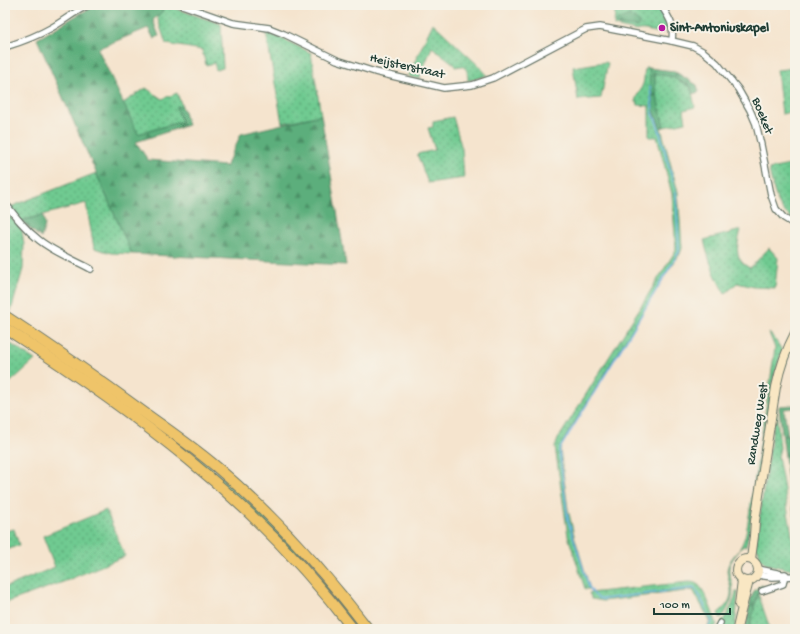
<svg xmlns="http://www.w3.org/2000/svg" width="800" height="634" font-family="'Gochi Hand',sans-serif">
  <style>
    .grass { fill: url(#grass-dots); stroke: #488462 }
    .forest { fill: url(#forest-firs); stroke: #3e7658 }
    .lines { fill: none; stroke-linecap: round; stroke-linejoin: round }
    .stream { stroke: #6dafe2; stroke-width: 1.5 }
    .street-casing { stroke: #6a776a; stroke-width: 8 }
    .secondary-casing { stroke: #6a776a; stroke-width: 10 }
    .highway-casing { stroke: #6a776a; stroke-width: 12 }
    .street { stroke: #fff; stroke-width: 5.5 }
    .secondary { stroke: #f9e7c3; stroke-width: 8 }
    .highway { stroke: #efc469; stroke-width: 10 }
    .poi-dot { fill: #b5179e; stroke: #f7f3e8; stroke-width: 1.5 }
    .labels { text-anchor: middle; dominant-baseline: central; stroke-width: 4; stroke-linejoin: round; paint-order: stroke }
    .poi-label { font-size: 13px; font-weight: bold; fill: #1f3d34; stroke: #f7f3e8; text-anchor: start }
    .street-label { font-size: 13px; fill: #1f3d34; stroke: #f7f3e8 }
  </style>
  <defs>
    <pattern id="grass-dots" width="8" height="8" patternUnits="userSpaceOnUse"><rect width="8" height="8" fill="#70ca91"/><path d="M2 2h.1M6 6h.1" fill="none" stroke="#5ba577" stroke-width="1.8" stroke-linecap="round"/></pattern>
    <pattern id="forest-firs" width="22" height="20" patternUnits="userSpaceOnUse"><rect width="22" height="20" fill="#5cae7b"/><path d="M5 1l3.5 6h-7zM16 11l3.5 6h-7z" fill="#4b8f66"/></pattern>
  </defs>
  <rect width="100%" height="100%" fill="#f7f3e8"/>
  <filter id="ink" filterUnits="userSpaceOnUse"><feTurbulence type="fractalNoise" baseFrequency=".025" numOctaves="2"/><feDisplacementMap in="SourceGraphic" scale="8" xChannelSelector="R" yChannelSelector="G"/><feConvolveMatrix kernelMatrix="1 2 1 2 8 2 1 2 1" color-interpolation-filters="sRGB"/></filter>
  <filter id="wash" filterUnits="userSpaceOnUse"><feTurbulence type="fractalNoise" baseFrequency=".012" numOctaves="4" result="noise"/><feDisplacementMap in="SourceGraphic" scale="16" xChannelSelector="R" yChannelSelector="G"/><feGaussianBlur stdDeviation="0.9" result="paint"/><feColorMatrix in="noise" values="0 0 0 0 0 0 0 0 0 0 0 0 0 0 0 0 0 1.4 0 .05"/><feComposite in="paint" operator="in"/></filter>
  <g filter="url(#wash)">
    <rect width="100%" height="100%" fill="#f5e4ce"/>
    <g class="grass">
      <path d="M165 5 221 24 223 68 216 70 214 63 206 65 202 50 166 44 157 17 162 12Z"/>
      <path d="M614 5H655L669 27C658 39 648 26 637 31L614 26 615 10Z"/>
      <path d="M433 23 481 68 487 75 482 77 468 81 467 71 465 68 461 66 455 67 454 64 432 47 419 79 408 76Z"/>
      <path d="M266 33 283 39 311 53 321 115 282 123Z"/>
      <path d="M605 62 608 63 601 98 578 100 573 67Z"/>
      <path d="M646 67 649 68 653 110 661 128 678 192 682 248 680 254 668 271 565 438 560 450 568 509 574 535 590 589H585L568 536 555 447 558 439 676 250 672 194 657 137H649V106L638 105 637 102H635C636 95 641 90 643 84 645 78 643 73 646 67Z"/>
      <path d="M795 68V111L782 114 777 70Z"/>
      <path d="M655 74 670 76 691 87 695 107 684 110 686 122 664 127 655 88Z"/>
      <path d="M146 88 162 99 177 93 182 106 176 107 181 120 180 122 138 134 123 103Z"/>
      <path d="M453 117 462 149 464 178 428 183 417 154 435 150 428 128 433 127V121Z"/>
      <path d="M790 165V169L795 168V221C790 217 785 213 781 208 775 198 771 180 769 169Z"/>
      <path d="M96 173 132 254 111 253 94 248 86 203 21 221 10 207Z"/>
      <path d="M5 211 22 230 24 245 23 269 11 311 5 308Z"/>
      <path d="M741 230C737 246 733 259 750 268L769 248 778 258 775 288 754 287 737 283 725 294C715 277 708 259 704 240Z"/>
      <path d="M769 333C773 336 780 346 782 351L774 377 750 528 746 546H743C738 553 730 560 729 568 728 573 731 578 732 584 735 597 728 609 721 619L718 613C730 604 734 595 729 581 728 576 726 571 728 566 730 559 736 554 740 548 746 538 747 527 749 516L771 376 775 348Z"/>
      <path d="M5 340 35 360 5 387Z"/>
      <path d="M776 407 780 448 778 456 795 552V571L766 564 760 558 758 549 755 548Z"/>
      <path d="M164 432 206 464 231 484 302 554 339 599 362 629H356L319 582 165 436Z"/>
      <path d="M106 510 125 556 63 582 5 603V586L6 587 55 567 43 536Z"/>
      <path d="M5 528 6 531 14 529 19 545 5 551Z"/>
      <path d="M688 582C691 582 694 582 697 584 705 588 713 615 717 624L714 629H707L710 621 693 590 603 601 592 599 589 593Z"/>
      <path d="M736 592H738C737 605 736 617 735 629H718C726 616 733 607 736 592Z"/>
      <path d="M758 593 770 629H749Z"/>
    </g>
    <g class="forest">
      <path d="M98 5H165L162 12 153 20 159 36 154 39 148 28 99 48 98 49 138 134 180 122 181 120 176 107 182 106 188 125 136 142 148 160 226 166 241 134 321 115 346 265 132 254 37 39C57 28 76 14 98 5Z"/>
      <path d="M629 15 639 22V25L637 27 617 25 616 23 618 20Z"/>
      <path d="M649 68 674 71 697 85 699 92 692 94 691 87 670 76 655 74V88L664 127 661 128 653 110 650 84Z"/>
      <path d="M43 215 45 225 41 238 21 221Z"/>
      <path d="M795 405V408L784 409 795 480 792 482 795 499V519L788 481 779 409V406Z"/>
      <path d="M762 584 763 589 758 593 749 629H745L751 597 754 591Z"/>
    </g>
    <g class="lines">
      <g class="stream">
        <path d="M656 5 664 18"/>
        <path d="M650 87 653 113 659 129 676 193 679 252 624 344 559 450 568 520 589 587C593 593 595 598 603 599L694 588 697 591 712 621 708 629"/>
      </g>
    </g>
  </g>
  <g filter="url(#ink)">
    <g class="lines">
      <defs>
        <g id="street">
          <path d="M182 5 233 23 269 28 284 34 337 60 375 72 444 88 472 85 493 78 586 29 600 27 672 41 693 46 704 52 717 63 738 89 750 110 756 124 761 145 771 195 776 209 784 218 795 225"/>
          <path d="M661 5C670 20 674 23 672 41"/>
          <path d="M5 47C21 42 37 36 51 28 64 21 75 11 89 5"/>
          <path d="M5 203C15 216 25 229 39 240 54 252 74 260 91 269"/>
          <path d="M758 569 786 575"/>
          <path d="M757 575 772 577 795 576"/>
          <path d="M762 591 783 584 785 574"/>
          <path d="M717 629 720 623"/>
        </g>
        <g id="secondary">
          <circle cx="747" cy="570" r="11"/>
          <path d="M751 559 754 536 755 521 776 387C780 368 786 350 795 333"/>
          <path d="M739 605 742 580"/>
          <path d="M737 629C740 613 745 597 749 581"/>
        </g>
        <g id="highway">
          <path d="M5 316C51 346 97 378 142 411 168 430 195 448 219 469 275 517 324 571 368 629"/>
          <path d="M5 328C68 369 131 412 189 460 250 510 305 566 353 629"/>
        </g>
      </defs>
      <use href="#street" class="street-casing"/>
      <use href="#secondary" class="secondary-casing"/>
      <use href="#highway" class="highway-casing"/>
      <use href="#street" class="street"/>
      <use href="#secondary" class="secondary"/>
      <use href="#highway" class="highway"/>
    </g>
  </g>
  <circle class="poi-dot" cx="662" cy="28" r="4"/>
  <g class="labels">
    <g class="poi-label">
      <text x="670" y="28">Sint-Antoniuskapel</text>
    </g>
    <g class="street-label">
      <text transform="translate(407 67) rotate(13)">Heijsterstraat</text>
      <text transform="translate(762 116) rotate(68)">Boeket</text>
      <text transform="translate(758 424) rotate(-81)">Randweg West</text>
    </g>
  </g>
  <rect width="800" height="634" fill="none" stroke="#f7f3e8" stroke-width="20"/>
  <path d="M654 608v6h76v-6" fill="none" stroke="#1f3d34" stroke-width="2"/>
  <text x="660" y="608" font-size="12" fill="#1f3d34" stroke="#f7f3e8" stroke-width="3" paint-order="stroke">100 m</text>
</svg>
